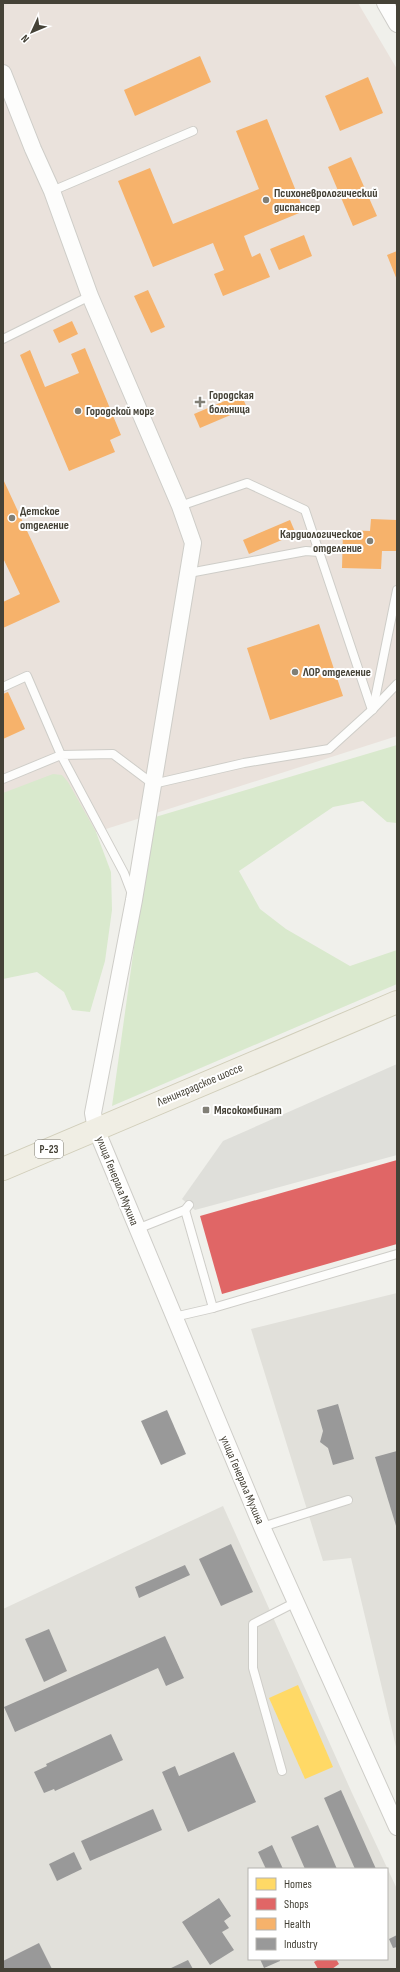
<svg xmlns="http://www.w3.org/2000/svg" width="400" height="1972" font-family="'Sofia Sans Condensed',sans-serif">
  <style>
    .industrial { fill: #e1e0da; fill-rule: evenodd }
    .medical { fill: #eae2dc }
    .green { fill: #d9e9cd }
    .parking { fill: #dfdfda }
    .homes { fill: #ffd966 }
    .shops { fill: #e06666 }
    .health { fill: #f6b26b }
    .industry { fill: #999 }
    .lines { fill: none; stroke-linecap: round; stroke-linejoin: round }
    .service-casing { stroke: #cecdc8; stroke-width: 10 }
    .minor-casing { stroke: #cecdc8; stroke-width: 18 }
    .primary-casing { stroke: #d1ceba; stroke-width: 24 }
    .service { stroke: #fdfdfc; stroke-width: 8 }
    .minor { stroke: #fdfdfc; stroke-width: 16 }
    .primary { stroke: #f0eee4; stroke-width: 22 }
    .poi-dot { fill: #817f76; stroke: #fff; stroke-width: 1.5 }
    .labels { text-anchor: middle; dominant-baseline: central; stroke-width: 4; stroke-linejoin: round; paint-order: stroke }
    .shield { fill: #fff; stroke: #7d7b73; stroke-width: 1 }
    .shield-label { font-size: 11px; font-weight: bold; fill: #454237 }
    .poi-label { font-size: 12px; font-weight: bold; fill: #454237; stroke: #fff; text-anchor: start }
    .street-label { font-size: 12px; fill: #454237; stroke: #fff }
  </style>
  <rect width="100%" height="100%" fill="#f0f0eb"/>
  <g class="industrial">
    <path d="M397 1293V1751L351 1558 323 1561 251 1329Z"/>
    <path d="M223 1506 352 1793 397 1889V1969H3V1609ZM249 1869H387V1959H249Z"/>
  </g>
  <path class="medical" d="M3 3H358L397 69V736L3 862Z"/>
  <g class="green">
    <path d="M397 745V823L387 822 363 801 333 807 239 871 260 909 286 929 350 966 397 950V984L112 1106 152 818Z"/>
    <path d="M53 774 62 775 68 782 96 832 111 872 112 910 105 961 90 1012 72 1010 64 992 37 972 3 979V793Z"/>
  </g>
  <path class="parking" d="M397 1064V1155L195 1210 182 1199 223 1141Z"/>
  <path class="homes" d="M298 1685 333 1767 305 1779 269 1698Z"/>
  <g class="shops">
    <path d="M397 1160V1244L222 1294 200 1216Z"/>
    <path d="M319 1959H336L339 1964 332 1969H318L314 1962Z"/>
  </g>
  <g class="health">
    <path d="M200 56 211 82 135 116 124 90Z"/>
    <path d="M368 77 383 113 340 131 325 96Z"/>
    <path d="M267 119 304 211 244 236 252 257 260 253 270 277 223 296 214 274 224 270 213 243 153 267 118 181 150 168 173 224 259 189 236 131Z"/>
    <path d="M351 157 377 216 353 226 328 167Z"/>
    <path d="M304 235 312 256 279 270 270 249Z"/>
    <path d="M397 251V280L387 255Z"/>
    <path d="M148 290 165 327 151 333 134 296Z"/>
    <path d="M72 321 78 334 59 343 53 330Z"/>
    <path d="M85 348 121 435 110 440 115 452 69 471 20 355 30 350 45 387 79 373 71 354Z"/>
    <path d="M241 394 247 408 200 428 194 414Z"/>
    <path d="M3 479 60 602 3 628V602L20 594 3 558Z"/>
    <path d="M371 519 397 520V551H382L381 569 342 568 343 530 370 531Z"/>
    <path d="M290 520 296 534 249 554 243 540Z"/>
    <path d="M319 624 343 696 270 720 247 648Z"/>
    <path d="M8 692 25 729 3 739V694Z"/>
  </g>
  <g class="industry">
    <path d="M338 1404 354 1459 333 1465 328 1448 320 1442 323 1431 317 1410Z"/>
    <path d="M167 1410 186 1454 161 1465 141 1421Z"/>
    <path d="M397 1451V1529L375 1457Z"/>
    <path d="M231 1544 253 1592 221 1606 199 1559Z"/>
    <path d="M185 1565 190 1575 139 1598 135 1587Z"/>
    <path d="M49 1629 67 1671 44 1682 25 1639Z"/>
    <path d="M165 1636 184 1678 166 1686 158 1668 15 1732 4 1707Z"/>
    <path d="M111 1734 123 1760 55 1791 54 1789 44 1793 34 1772 47 1766 46 1764Z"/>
    <path d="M234 1752 256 1802 188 1832 162 1772 175 1766 179 1776Z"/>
    <path d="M341 1790 376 1869H355L324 1798Z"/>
    <path d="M153 1809 162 1830 90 1861 81 1841Z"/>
    <path d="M318 1825 337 1869H305L291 1837Z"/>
    <path d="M272 1845 283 1869H266L258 1852Z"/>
    <path d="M74 1852 82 1869 57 1881 49 1864Z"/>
    <path d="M219 1898 231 1916 224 1921 229 1928 222 1932 234 1950 210 1965 182 1922Z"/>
    <path d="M397 1935V1947L393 1948 389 1939Z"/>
    <path d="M39 1943 52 1969H3V1961Z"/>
    <path d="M260 1959H280V1961L264 1968Z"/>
    <path d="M188 1960 193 1969H169Z"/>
  </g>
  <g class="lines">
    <defs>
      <g id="service">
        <path d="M52 191 193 131"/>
        <path d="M3 339 90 296"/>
        <path d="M180 506 247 483 305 510 372 710"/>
        <path d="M189 573 306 551 319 552"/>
        <path d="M3 687 27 676 61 755 3 779"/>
        <path d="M373 709 397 590"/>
        <path d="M132 894 124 873 61 755 113 754 153 784 244 763 329 749 372 710 397 684"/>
        <path d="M185 1210 213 1308"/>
        <path d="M137 1229 185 1210 189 1205"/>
        <path d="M174 1317 213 1308 397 1254"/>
        <path d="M262 1527 348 1500"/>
        <path d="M282 1771 253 1668V1624L296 1602"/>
      </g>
      <g id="minor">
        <path d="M385 3 397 24"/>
        <path d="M3 73 33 149 52 191 90 296 180 506 193 543 134 900 93 1113 96 1129 262 1527 397 1827"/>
      </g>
      <path id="primary" d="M3 1169 397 1002"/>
    </defs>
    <use href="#service" class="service-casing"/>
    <use href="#minor" class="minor-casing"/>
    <use href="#primary" class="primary-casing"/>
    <use href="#service" class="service"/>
    <use href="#minor" class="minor"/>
    <use href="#primary" class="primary"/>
  </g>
  <g class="poi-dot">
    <circle cx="266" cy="200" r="4"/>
    <path d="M198 396h4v4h4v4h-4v4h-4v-4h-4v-4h4z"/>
    <circle cx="78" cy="411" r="4"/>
    <circle cx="12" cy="518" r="4"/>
    <circle cx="370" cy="541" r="4"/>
    <circle cx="295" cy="672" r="4"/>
    <rect x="202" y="1106" width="8" height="8" rx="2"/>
  </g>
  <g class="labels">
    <rect class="shield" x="35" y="1140" width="28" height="18" rx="3"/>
    <g class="shield-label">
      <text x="49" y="1149">Р-23</text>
    </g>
    <g class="poi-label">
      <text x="274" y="193">Психоневрологический<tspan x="274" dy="14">диспансер</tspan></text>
      <text x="209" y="395">Городская<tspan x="209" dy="14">больница</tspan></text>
      <text x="86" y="411">Городской морг</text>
      <text x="20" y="511">Детское<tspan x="20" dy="14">отделение</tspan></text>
      <text x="362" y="534" text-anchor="end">Кардиологическое<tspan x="362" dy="14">отделение</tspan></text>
      <text x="303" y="672">ЛОР отделение</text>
      <text x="214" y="1110">Мясокомбинат</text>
    </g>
    <g class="street-label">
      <text transform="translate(200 1085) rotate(-23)">Ленинградское шоссе</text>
      <text transform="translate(117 1181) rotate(68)">улица Генерала Мухина</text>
      <text transform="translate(242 1480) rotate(67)">улица Генерала Мухина</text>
    </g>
  </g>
  <rect width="400" height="1972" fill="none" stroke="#454237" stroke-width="8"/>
  <rect x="248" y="1868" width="140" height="92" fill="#ffffff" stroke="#b5b3af"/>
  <rect x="256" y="1878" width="20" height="12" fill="#ffd966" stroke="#b5b3af"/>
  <text x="284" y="1888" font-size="12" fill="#454237">Homes</text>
  <rect x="256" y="1898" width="20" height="12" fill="#e06666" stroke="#b5b3af"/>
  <text x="284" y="1908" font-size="12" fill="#454237">Shops</text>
  <rect x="256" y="1918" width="20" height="12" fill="#f6b26b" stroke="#b5b3af"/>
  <text x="284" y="1928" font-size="12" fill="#454237">Health</text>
  <rect x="256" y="1938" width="20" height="12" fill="#999999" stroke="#b5b3af"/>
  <text x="284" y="1948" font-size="12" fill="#454237">Industry</text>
  <g transform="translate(32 32) rotate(226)" stroke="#ffffff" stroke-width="3" paint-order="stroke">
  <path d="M0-3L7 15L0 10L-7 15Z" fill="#454237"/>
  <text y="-6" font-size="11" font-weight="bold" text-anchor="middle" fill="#454237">N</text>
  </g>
</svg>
